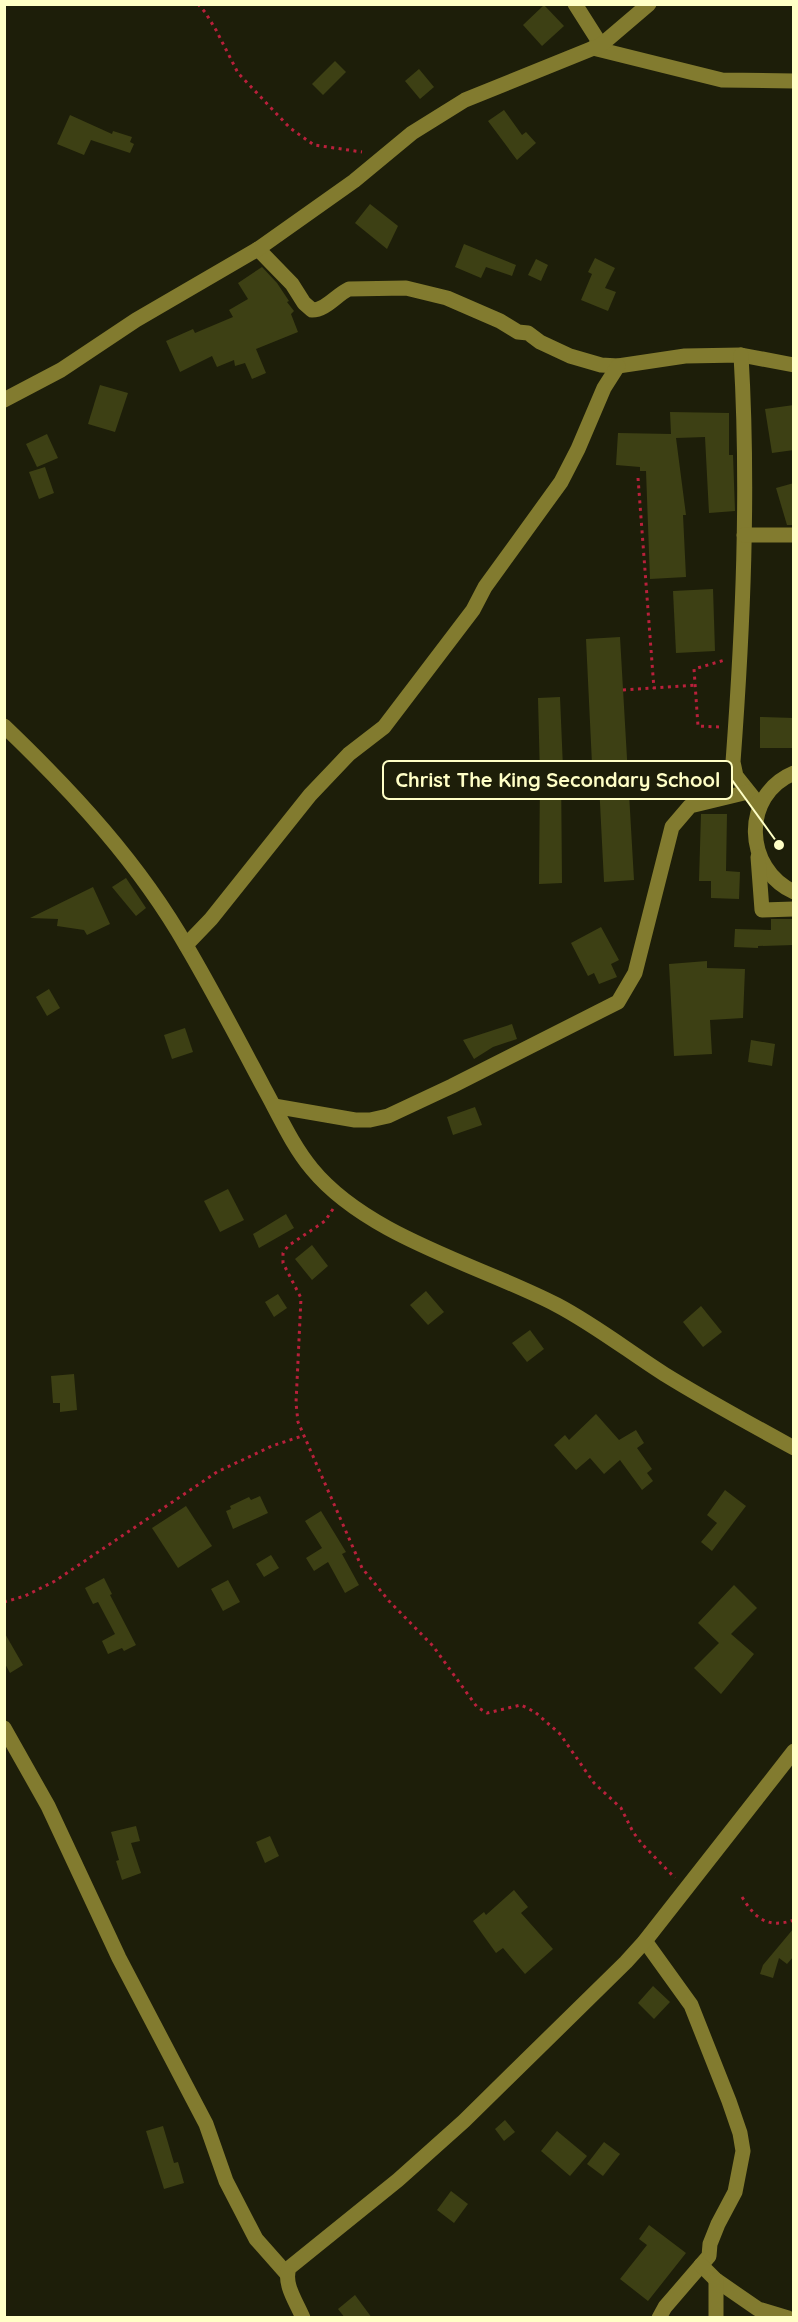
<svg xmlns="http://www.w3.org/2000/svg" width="798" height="2322" font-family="Quicksand,sans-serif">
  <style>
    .building { fill: #3d4014 }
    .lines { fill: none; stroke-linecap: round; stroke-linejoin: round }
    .path { stroke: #b9203b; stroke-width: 3; stroke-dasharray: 3 4.5; stroke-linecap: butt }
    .minor { stroke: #827b2f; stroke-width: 15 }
    .leader { fill: none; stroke: #ffffc6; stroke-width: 2 }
    .callout-dot { fill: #ffffc6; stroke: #1d1e09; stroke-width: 2 }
    .callout { fill: #1d1e09; stroke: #ffffc6; stroke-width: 2 }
    .callout-label { font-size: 20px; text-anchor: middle; font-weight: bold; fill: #ffffc6 }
  </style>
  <rect width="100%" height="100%" fill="#1d1e09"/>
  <g class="building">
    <path d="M544 5 564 26 542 46 523 25Z"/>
    <path d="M335 61 346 72 323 95 312 84Z"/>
    <path d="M419 69 434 87 420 99 405 81Z"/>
    <path d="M504 110 522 135 526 132 536 143 517 160 488 121Z"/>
    <path d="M70 115 112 134 113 131 132 137 130 142 134 144 130 153 91 140 84 155 57 144Z"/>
    <path d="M370 204 398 226 387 249 355 223Z"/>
    <path d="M464 244 516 265 512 276 486 267 481 278 455 267Z"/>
    <path d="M595 258 615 268 605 288 616 292 608 311 581 300 592 274 588 272Z"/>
    <path d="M536 259 548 265 541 281 528 275Z"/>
    <path d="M262 267 277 283 289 301 287 302 294 311 291 314 298 332 256 349 266 373 252 379 245 363 235 366 234 360 217 367 212 356 180 372 166 341 193 329 195 333 233 317 229 310 248 299 238 283Z"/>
    <path d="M100 385 128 393 115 432 88 424Z"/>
    <path d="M794 405V450L772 453 765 409Z"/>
    <path d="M670 412 729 413V455H733L735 511 709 513 705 437 676 438 686 515H683L686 577 650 579 646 471H640V467L616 465 618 433 671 434Z"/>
    <path d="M47 434 58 458 37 467 26 444Z"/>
    <path d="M45 467 54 493 39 499 29 472Z"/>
    <path d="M794 483V525H787L776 488Z"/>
    <path d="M713 589 715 651 676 653 673 591Z"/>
    <path d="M620 637 634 880 604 882 598 764H592L586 639Z"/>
    <path d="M560 697 563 768H561L562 883 539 884 540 776 538 698Z"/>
    <path d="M760 717 794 718V748H760Z"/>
    <path d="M701 814H727L726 871 740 872 739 899 711 898V881H699Z"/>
    <path d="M126 878 146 908 136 916 112 887Z"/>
    <path d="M93 887 110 924 87 935 84 930 57 926 58 919 30 918Z"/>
    <path d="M771 919H794V945L758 946V948L734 947 735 929 771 930Z"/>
    <path d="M601 927 619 960 611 964 617 977 599 984 594 973 588 976 571 943Z"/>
    <path d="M707 961V968L745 969 743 1018 710 1020 712 1054 674 1056 669 964Z"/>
    <path d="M49 989 60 1008 47 1016 36 997Z"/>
    <path d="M512 1024 517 1039 493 1047 474 1059 463 1040Z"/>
    <path d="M185 1028 193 1052 172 1059 164 1035Z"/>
    <path d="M751 1040 775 1044 772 1066 748 1062Z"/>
    <path d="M475 1107 482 1125 453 1135 447 1117Z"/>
    <path d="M228 1189 244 1220 220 1232 204 1201Z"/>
    <path d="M286 1214 294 1228 259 1248 253 1234Z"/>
    <path d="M312 1245 328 1266 312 1280 295 1259Z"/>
    <path d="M426 1291 444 1312 428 1325 410 1305Z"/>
    <path d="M278 1294 287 1308 274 1317 265 1302Z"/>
    <path d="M701 1306 722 1332 703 1347 683 1322Z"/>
    <path d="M530 1330 544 1349 527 1362 512 1343Z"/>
    <path d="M74 1374 77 1410 60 1412V1403H53L51 1376Z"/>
    <path d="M596 1414 619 1440 636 1430 644 1443 637 1448 652 1469 647 1473 653 1481 642 1490 620 1460 604 1474 590 1458 576 1470 554 1445 565 1435 569 1440Z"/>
    <path d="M725 1490 746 1506 712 1551 701 1542 717 1523 707 1515Z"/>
    <path d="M260 1496 268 1513 233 1529 226 1511 231 1509 230 1506 249 1497 251 1500Z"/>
    <path d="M186 1506 212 1546 178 1568 152 1528Z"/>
    <path d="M321 1511 346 1552 342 1554 359 1585 345 1593 328 1562 314 1571 306 1558 322 1548 305 1521Z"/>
    <path d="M271 1555 279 1568 264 1577 256 1564Z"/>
    <path d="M104 1578 112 1594 110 1595 136 1645 124 1651 122 1648 108 1654 102 1641 115 1634 98 1602 93 1604 85 1588Z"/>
    <path d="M228 1580 240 1602 223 1611 211 1589Z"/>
    <path d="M734 1585 757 1608 731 1634 754 1654 721 1694 694 1668 719 1643 698 1623Z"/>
    <path d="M4 1632 23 1665 10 1673 4 1662Z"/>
    <path d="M136 1826 140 1841 131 1843 141 1873 122 1880 116 1861 119 1860 111 1832Z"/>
    <path d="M270 1836 279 1856 265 1863 256 1842Z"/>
    <path d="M514 1890 528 1907 521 1913 553 1949 525 1974 503 1948 496 1953 473 1921 484 1912 486 1915Z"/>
    <path d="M794 1928V1956L787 1964 779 1958 773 1978 760 1974 763 1965Z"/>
    <path d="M653 1986 670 2002 654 2019 638 2003Z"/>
    <path d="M505 2120 515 2132 504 2141 495 2129Z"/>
    <path d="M163 2126 174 2163 178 2162 184 2183 164 2189 146 2131Z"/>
    <path d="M557 2131 587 2156 570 2176 541 2151Z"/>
    <path d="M604 2142 620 2154 603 2176 587 2164Z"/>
    <path d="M451 2191 468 2204 454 2223 437 2210Z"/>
    <path d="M649 2225 686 2253 648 2301 620 2279 647 2245 639 2239Z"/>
    <path d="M355 2295 372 2318H345L338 2309Z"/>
  </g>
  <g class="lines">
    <g class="path">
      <path d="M198 4 205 12 216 30 238 73 290 128 314 145 362 152"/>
      <path d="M638 478 654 689"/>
      <path d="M623 690 696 685"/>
      <path d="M719 727 698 726 694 669 725 660"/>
      <path d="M333 1209 325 1221 288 1246 283 1253V1263L301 1298 296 1403 298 1422 362 1568 389 1601 433 1646 477 1707 487 1713 521 1705 535 1712 560 1734 594 1783 621 1808 633 1832 642 1844 675 1878"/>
      <path d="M4 1602 25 1596 55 1581 217 1472 272 1446 302 1436"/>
      <path d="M742 1897C755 1918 767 1929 794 1920"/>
    </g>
    <g class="minor">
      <path d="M575 4 601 45"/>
      <path d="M593 48 722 80 794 81"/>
      <path d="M258 249 292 284 304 303 312 310C326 310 336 295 349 289L406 288 447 298 500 321 518 332 528 333 540 342 570 356 601 365 618 366 685 356 741 355 794 365"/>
      <path d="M741 355C749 491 743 627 733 762L736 776 760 806"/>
      <path d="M4 400 61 370 136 320 258 249 354 181 412 133 465 100 601 45 649 4"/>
      <path d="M744 535H794"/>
      <path d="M4 726C74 793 139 863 187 947 214 993 239 1041 264 1088 279 1115 292 1145 312 1169 368 1237 480 1265 557 1305 595 1325 628 1351 664 1374 706 1400 750 1424 794 1448"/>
      <path d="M794 773C741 795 744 869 794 892"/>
      <path d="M758 857 762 910 794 909"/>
      <path d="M186 945 211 919 310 795 349 754 384 727 473 610 485 587 561 482 578 449 604 388 618 366"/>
      <path d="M274 1106 355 1120H370L388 1116 452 1086 618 1002 635 973 672 827 690 806 748 792"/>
      <path d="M4 1728 48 1806 119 1958 206 2124 226 2181 256 2239 287 2274"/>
      <path d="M645 1941 691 2005 729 2101 740 2133 743 2151 735 2192 718 2224 710 2244 709 2256 665 2307 659 2318"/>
      <path d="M701 2265 716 2280 758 2309 788 2318"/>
      <path d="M303 2318C297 2303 283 2284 289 2268L398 2180 464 2121 626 1962 645 1941 794 1751"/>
      <path d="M716 2318V2280"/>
    </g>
  </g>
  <path class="leader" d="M779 845L732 780"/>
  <circle class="callout-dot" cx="779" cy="845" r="6"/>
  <rect class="callout" x="383" y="761" width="349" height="38" rx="6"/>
  <g class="callout-label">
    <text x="558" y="787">Christ The King Secondary School</text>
  </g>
  <rect width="798" height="2322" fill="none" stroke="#ffffc6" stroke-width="12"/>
</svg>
